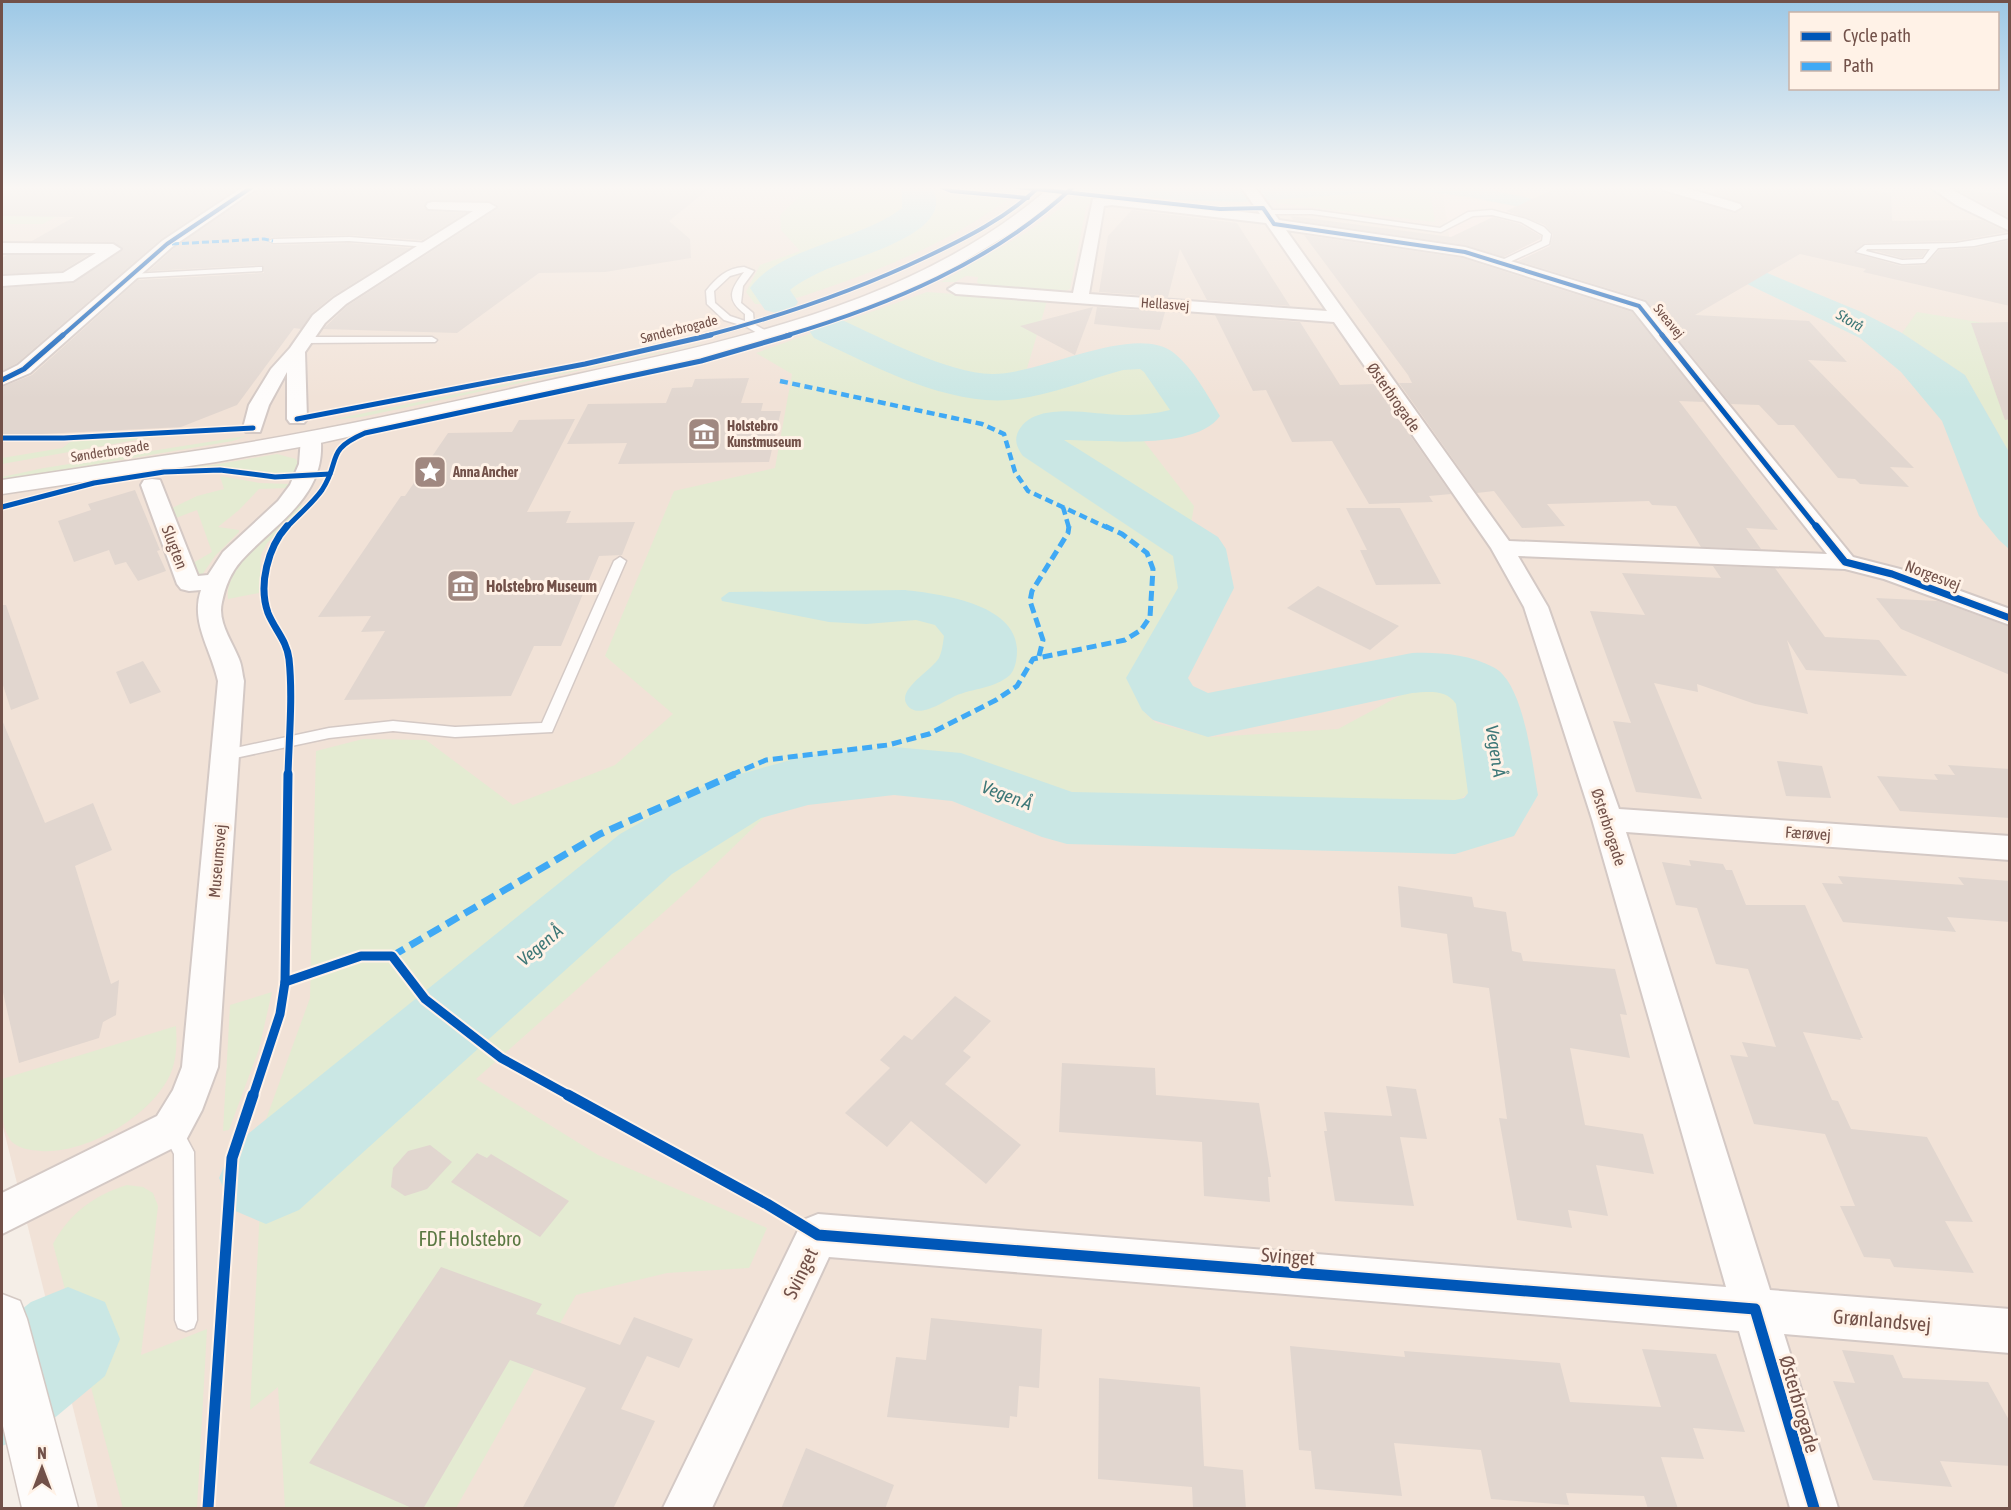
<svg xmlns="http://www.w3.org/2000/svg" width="2011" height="1510" font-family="'Asap Condensed',sans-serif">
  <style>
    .residential { fill: #f1e2d7 }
    .commercial { fill: #f9e4dd }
    .green { fill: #e4ebd2 }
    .water { fill: #cae7e4 }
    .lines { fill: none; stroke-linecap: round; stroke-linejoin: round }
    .river { fill: #cae7e4; fill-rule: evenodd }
    .building { fill: #e1d6cf }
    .lane-casing { stroke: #d4c9c5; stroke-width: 3 }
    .street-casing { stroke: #d4c9c5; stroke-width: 4 }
    .secondary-casing { stroke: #d4c9c4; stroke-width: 3 }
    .lane { fill: #fefcfb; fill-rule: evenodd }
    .street { fill: #fefcfb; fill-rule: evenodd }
    .secondary { fill: #fefcfb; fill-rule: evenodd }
    .quiet-far3 { stroke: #3fa9f5; stroke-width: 3; stroke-dasharray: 7 3; stroke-linecap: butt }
    .quiet-far2 { stroke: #3fa9f5; stroke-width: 4.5; stroke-dasharray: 8 4.5; stroke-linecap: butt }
    .quiet-far1 { stroke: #3fa9f5; stroke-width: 5; stroke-dasharray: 10 5; stroke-linecap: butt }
    .quiet { stroke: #3fa9f5; stroke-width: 7; stroke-dasharray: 14 7; stroke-linecap: butt }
    .cycleway-far4-casing { stroke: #fff2e7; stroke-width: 6 }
    .cycleway-far3-casing { stroke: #fff2e7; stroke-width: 8 }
    .cycleway-far2-casing { stroke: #fff2e7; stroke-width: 10 }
    .cycleway-far1-casing { stroke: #fff2e7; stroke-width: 13 }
    .cycleway-casing { stroke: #fff2e7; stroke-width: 15 }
    .cycleway-far4 { stroke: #0057b8; stroke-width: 4 }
    .cycleway-far3 { stroke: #0057b8; stroke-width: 5 }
    .cycleway-far2 { stroke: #0057b8; stroke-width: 7 }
    .cycleway-far1 { stroke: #0057b8; stroke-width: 9 }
    .cycleway { stroke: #0057b8; stroke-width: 11 }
    .labels { text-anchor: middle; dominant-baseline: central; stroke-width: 6; stroke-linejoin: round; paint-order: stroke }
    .far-street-label { font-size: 14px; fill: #725149; stroke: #fff2e7 }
    .far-poi-label { font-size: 14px; font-weight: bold; fill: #725149; stroke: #fff2e7; text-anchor: start }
    .far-water-label { font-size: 15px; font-style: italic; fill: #3d7777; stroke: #fff2e7 }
    .street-label { font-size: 16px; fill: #725149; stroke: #fff2e7 }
    .poi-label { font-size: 16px; font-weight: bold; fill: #725149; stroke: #fff2e7; text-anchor: start }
    .water-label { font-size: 18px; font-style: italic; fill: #3d7777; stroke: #fff2e7 }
    .near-park-label { font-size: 20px; fill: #5a7842; stroke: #fff2e7 }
    .near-street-label { font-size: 20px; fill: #725149; stroke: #fff2e7 }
  </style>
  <rect width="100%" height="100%" fill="#f5eee7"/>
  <path class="residential" d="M2 187H2009V1508H98L2 1123Z"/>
  <path class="commercial" d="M1443 194 1520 207 1602 230 1525 263 1450 242Z"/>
  <g class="green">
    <path d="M809 187H1004L1021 189C966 233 901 262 835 285 808 294 783 305 755 304L746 292 760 265 800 251 781 230 780 215Z"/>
    <path d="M1411 190 1430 192 1435 222 1277 203 1275 199Z"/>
    <path d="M1079 195 1096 196 1086 208 1070 289 1063 292 981 286 977 282 978 277 966 276 955 282H941L1027 232Z"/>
    <path d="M10 212H64L43 224H2V216Z"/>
    <path d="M927 292 1047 301 1025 375 1121 363 1147 366 1178 409 1140 436 1194 506 1181 584 1133 688 1145 713 1156 723 1210 737 1338 729 1416 687 1443 691 1462 705 1480 785 1445 810 1089 809 895 760 816 767 692 887 476 1079 598 1155 767 1228 749 1268 667 1273 576 1295 456 1508H285L278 1387 250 1410 264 1125 310 998 316 751 363 739 426 740 513 805 615 765 673 714 605 656 674 491 775 468 792 374 756 353Z"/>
    <path d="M1917 312 2009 327V452L1965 375 1902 333Z"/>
    <path d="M701 344H703L361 417 330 420Z"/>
    <path d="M186 431 2 464V458L62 448 74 439Z"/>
    <path d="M246 436 233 441 2 480V477L44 468Z"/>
    <path d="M277 454 296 459 299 465 295 475 264 474 220 467 163 469 169 467 213 465Z"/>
    <path d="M220 476 260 483 290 484 286 488 259 489 239 510 218 527 239 530V532L215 556 202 575 198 576 193 563 212 552 197 510 176 518 170 509 197 496 224 489Z"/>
    <path d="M299 505 304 506 267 543 261 555 259 593 228 599C223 567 278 526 299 505Z"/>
    <path d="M272 992 259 1049 229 1130 223 1131 230 1005Z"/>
    <path d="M176 1026C177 1043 177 1059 170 1075 150 1117 86 1154 41 1151 30 1150 19 1149 11 1141 0 1126 1 1098 2 1079Z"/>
    <path d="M127 1185 143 1187 153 1193 158 1206 141 1355 207 1329 197 1508H123L53 1244C69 1214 94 1195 127 1185Z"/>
  </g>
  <g class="water">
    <path d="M1043 187 1219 189 1473 187 1521 196 1709 249 1859 311 1902 333 1965 375 2009 452V549L1999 540 1979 516 1942 421 1901 372 1860 338 1739 280 1520 207 1470 197 1411 190 1241 202 1176 200Z"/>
    <path d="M905 590C939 594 1015 603 1017 649 1017 658 1016 668 1010 675 994 689 973 688 955 696 944 701 916 722 906 703 899 688 932 670 939 658 942 652 943 643 944 636L935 625 916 620 866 624 829 622 722 601 721 598 729 592Z"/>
  </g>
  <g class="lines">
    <g class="river">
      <path d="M898 187H931C961 231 853 258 827 269 814 275 801 281 790 290L798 302 793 310 779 314 765 310 750 288C779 247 860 241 902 208V193Z"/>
      <path d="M828 317 842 320C884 339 947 373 992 374 1040 375 1135 322 1174 353 1194 369 1207 395 1220 416 1196 451 1102 440 1064 440L1218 537 1226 549 1234 588 1188 678 1193 686 1208 693 1412 653C1439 652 1468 654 1493 667 1524 682 1532 763 1538 795L1514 836 1455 854 1067 844 1042 837 952 801 894 795 808 805 761 818 672 874 299 1210 266 1224 233 1210 219 1178 233 1146 620 834 712 782 737 775 808 755 894 747 961 753 1072 792 1455 800 1464 798 1468 793 1456 704C1446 689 1429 692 1412 693L1208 737 1153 720 1142 710 1126 678 1178 588 1173 556 1023 456C1016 446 1013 438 1021 427 1040 401 1095 415 1124 415 1139 415 1155 414 1170 410L1144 372 1140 369 1123 370C1086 380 1046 397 1008 400 945 405 869 364 814 338L808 329 814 320Z"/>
      <path d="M68 1287 105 1302 120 1339 105 1376 40 1430 2 1446V1325L31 1302Z"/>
    </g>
  </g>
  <g class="building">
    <path d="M2 187H239L161 239 17 363 2 371V288L73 283 123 250 113 242 32 241 74 217 2 216Z"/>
    <path d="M261 187H711L669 221 690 239 691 258 605 272 539 273 457 333 323 329 347 306 497 209V205L490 201H428L424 207 428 211 466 213 422 240 349 235 272 237 267 242 273 245 349 243 410 248 333 296 312 313 301 329 294 328 237 405 181 427 2 436V387L32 375 138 280 264 273 262 265 149 271 173 249Z"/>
    <path d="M1559 187H1648L1734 213 1744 208 1742 203 1714 194 1715 187H1853L1891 193 1892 221 1982 220 2007 232 1956 241 1865 243 1854 253 1901 266 1925 265 1939 250 1974 248 2010 240V306L1863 272 1866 269 1800 254 1695 315 1809 321 1847 362 1808 360 1914 468 1890 467 1909 487 1860 484 1855 479 1838 478 1794 425H1778L1759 405 1731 404 1646 300 1518 261 1550 246 1553 234 1545 225 1506 211Z"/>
    <path d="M1958 190 2010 194V218Z"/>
    <path d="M1132 210 1237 223 1290 306 1207 300 1180 249 1168 297 1099 292 1108 236Z"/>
    <path d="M1291 216 1451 237 1493 217 1520 224 1541 236 1540 239 1504 257 1465 245 1293 220Z"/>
    <path d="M1304 235 1462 258 1632 312 1704 402 1679 401 1778 530 1746 528 1761 549 1701 547 1676 506 1652 505 1649 501 1547 504 1565 526 1522 528 1494 491 1477 493 1399 383H1412L1408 375Z"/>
    <path d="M1876 251H1926L1922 257 1902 258Z"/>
    <path d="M7 255H88L62 271 2 274V258Z"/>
    <path d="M1093 307 1075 355 1020 326 1051 318Z"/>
    <path d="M1097 307 1165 312 1160 330 1133 328 1094 324Z"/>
    <path d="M1215 315 1300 322 1340 385 1374 384 1451 494 1429 496 1433 502 1369 504 1332 441 1292 442 1266 390 1253 391Z"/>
    <path d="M2010 322V419L2005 420 1971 323Z"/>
    <path d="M749 378 741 403H763L761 411H781L769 462 618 464 627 443 567 444 588 404 666 403 672 388 692 387 695 379Z"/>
    <path d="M575 419 527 512 571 511 566 523 635 522 622 555 599 556 561 646H534L511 696 344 700 385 631 361 632 371 616 318 617 401 496H405L448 433 512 432 519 420Z"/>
    <path d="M135 490 160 550 157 551 166 571 138 581 126 562 115 565 109 550 74 562 58 521 91 510 88 504Z"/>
    <path d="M1346 508H1400L1441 584 1376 585 1360 550H1367Z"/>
    <path d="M1713 566 1775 568 1825 637 1879 640 1907 676 1806 670 1787 640 1808 714 1755 704 1697 684 1698 692 1654 683 1702 799 1636 792 1613 721 1631 723 1590 611 1645 615 1622 573 1721 578Z"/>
    <path d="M1318 586 1399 626 1370 650 1287 608Z"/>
    <path d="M1876 598 1938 601 2010 627V675L1901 629Z"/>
    <path d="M2 605H6L39 699 11 710 2 682Z"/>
    <path d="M143 661 161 692 130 704 116 672Z"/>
    <path d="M2 720 45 823 93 803 112 850 75 866 111 984 119 980 116 1015 103 1022 99 1038 19 1063 2 988Z"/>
    <path d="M1777 761 1822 766 1831 798 1786 796Z"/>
    <path d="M1948 765 2010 769V818L1900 811 1877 776 1938 780 1934 774 1955 775Z"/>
    <path d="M1689 860 1723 864 1726 870H1732L1746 905H1805L1863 1038H1860L1861 1040 1803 1032 1832 1100 1838 1101 1851 1129 1927 1137 1973 1222 1945 1221 1974 1273 1894 1267 1890 1259 1864 1257 1840 1206H1855L1825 1134 1754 1124 1730 1055 1748 1057 1742 1042 1776 1047 1748 969 1716 964 1697 908 1676 905 1662 862 1691 866Z"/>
    <path d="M1838 876 1964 885 1958 877 2010 881V922L1947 917 1956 932 1843 922 1822 883 1843 884Z"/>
    <path d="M1398 886 1472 897 1474 907 1506 912 1512 951 1521 953 1523 961 1615 969 1627 1015 1620 1014 1630 1058 1570 1048 1585 1125 1643 1134 1654 1174 1596 1165 1608 1216 1568 1210 1572 1228 1517 1220 1499 1118 1507 1119 1489 988 1453 983 1447 934 1401 927Z"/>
    <path d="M955 996 991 1021 963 1051 971 1057 945 1084 1021 1145 986 1184 911 1121 887 1147 845 1113 890 1068 880 1060 904 1035 912 1040Z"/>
    <path d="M1062 1063 1155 1068 1156 1095 1259 1103 1271 1177H1268L1270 1202 1204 1196 1202 1142 1059 1132Z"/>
    <path d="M1386 1086 1416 1089 1427 1139 1400 1137 1414 1206 1335 1201 1324 1131H1327L1324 1112 1392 1116Z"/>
    <path d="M430 1145 452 1162 427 1189 405 1196 391 1187 393 1168 408 1151Z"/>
    <path d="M477 1153 487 1158 491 1154 569 1201 540 1237 451 1182Z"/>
    <path d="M441 1267 542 1304 536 1314 620 1345 634 1317 693 1339 679 1368 647 1356 621 1409 655 1421 613 1509H522L586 1388 510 1360 423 1509H414L309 1463Z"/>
    <path d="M931 1318 1042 1329 1039 1388 1019 1386 1017 1417 1010 1416 1009 1428 887 1417 896 1357 926 1360Z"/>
    <path d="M1290 1346 1405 1357 1404 1351 1560 1363 1570 1402 1661 1407 1642 1349 1716 1354 1745 1432 1693 1428 1704 1459 1661 1457 1678 1509H1648L1644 1496 1566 1493 1569 1505 1491 1499 1481 1450 1394 1443 1402 1496 1315 1489 1311 1451 1299 1450Z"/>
    <path d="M1842 1350 1893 1355 1903 1378 1988 1382 2010 1422V1466L1940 1461 1952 1487 1873 1480 1833 1381 1855 1383Z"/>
    <path d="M1099 1378 1200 1387 1204 1466 1243 1470 1246 1509H1193L1192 1487 1098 1479Z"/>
    <path d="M806 1448 894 1485 885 1509H781Z"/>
  </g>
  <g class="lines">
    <defs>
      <g id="lane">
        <path d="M1266 210H1312L1440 228 1468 212 1492 210 1526 219 1544 227 1551 234 1549 244 1503 265 1499 263 1500 261 1542 241 1543 235 1521 222 1492 215 1473 216 1441 232 1312 214H1263Z"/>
        <path d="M2010 234V238L1974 246 1938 248 1925 263 1902 264 1856 252 1865 245 1956 243ZM1867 249H1930L1923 259 1902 260 1866 251Z"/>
        <path d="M349 237 428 243 432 245 428 247 349 241 273 243 269 241 273 239Z"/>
        <path d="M259 267H262V271L131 278 127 276 131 274Z"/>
        <path d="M744 267 754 271 743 286 741 303 753 313 754 324 770 333V337H764L747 327 724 320 707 304 706 291C716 278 727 268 744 267ZM744 272C731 289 725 299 745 314V321L730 316 715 303 714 291 730 276Z"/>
        <path d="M432 337 437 340 435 342 305 343 300 340 305 337Z"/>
        <path d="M620 557 626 561 552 732 455 737 393 731 329 738 226 760 218 755 226 750 329 728 393 721 455 727 542 723 614 561Z"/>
        <path d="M171 1120 178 1122 194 1152 197 1320 194 1328 186 1331 178 1328 175 1320 174 1154 161 1129 164 1122Z"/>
      </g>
      <g id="street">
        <path d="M243 187H259L172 247 30 373 2 385V373L18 365 162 241Z"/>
        <path d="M1241 187H1255L1279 220 1465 247 1645 302 1853 557 1900 569 2010 609V625L1884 579 1845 569 1518 556 1548 607 1619 809 2010 836V860L1626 832 1770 1290 2010 1309V1353L1784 1334 1838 1508H1790L1739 1331 829 1257 712 1508H663L803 1220 818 1214 1726 1287 1592 819 1524 607 1491 548 1334 322 956 294 948 289 956 284 1073 293 1093 199 1112 197 1260 214ZM1112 205 1266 223 1327 311 1089 294 1104 206ZM1286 230 1463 256 1633 310 1827 554 1509 541Z"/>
        <path d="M1661 187H1683L1740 204 1742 207 1735 211 1663 190Z"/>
        <path d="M1930 187H1947L2010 221V231L1956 205Z"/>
        <path d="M433 202 489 203 496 207 346 304 325 323 305 352 307 419 304 423H290L287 419V372L269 405 260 432H246L243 428 249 405 271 369 290 348 313 315 334 298 473 211 428 209 426 206 428 203Z"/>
        <path d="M2 243 113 244 121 249 73 281 2 286V276L63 273 96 253H2Z"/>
        <path d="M311 432 318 434C322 439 321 445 321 451 319 501 271 527 241 561 231 572 225 587 222 602 217 622 232 641 239 659 242 666 242 673 244 681L218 1067 202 1110 185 1142 2 1234V1193L157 1116 173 1090 182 1067 218 681C211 649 190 622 201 590L189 591 181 589 177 584 141 485 144 480 152 479 160 480 198 576 208 575 223 552 278 501 290 485 299 464 301 438 304 434Z"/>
      </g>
      <g id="secondary">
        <path d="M1050 187H1068L1032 220 926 284 811 328 731 352 311 445 216 462 2 494V480C73 469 144 459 215 448 328 430 440 405 551 380 724 342 913 307 1050 187Z"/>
        <path d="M2 1294 20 1301 27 1319 78 1508H22L2 1422Z"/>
      </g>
    </defs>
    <use href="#lane" class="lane-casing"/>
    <use href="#street" class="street-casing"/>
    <use href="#secondary" class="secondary-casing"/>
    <use href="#lane" class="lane"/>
    <use href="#street" class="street"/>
    <use href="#secondary" class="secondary"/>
    <path class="quiet-far3" d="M172 244 264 239 273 241"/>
    <g class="quiet-far2">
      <path d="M780 381 982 424 1004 434 1015 472 1028 491 1108 528"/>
      <path d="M1063 507 1069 528"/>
    </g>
    <g class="quiet-far1">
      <path d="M1039 656 1043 640 1030 601 1032 591 1068 533 1069 526"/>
      <path d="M731 775 766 760 888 745 929 734 996 700 1017 686 1033 659 1125 640 1141 630 1150 617 1153 569 1147 553 1122 534 1105 526"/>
    </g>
    <path class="quiet" d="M392 956 600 834 735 774"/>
    <defs>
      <g id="cycleway-far4">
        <path d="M941 187 951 191 1028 198"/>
        <path d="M1017 187 1220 209 1263 208 1274 224 1465 252 1639 306 1663 336"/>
        <path d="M62 336 167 244 252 187"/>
        <path d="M705 336C781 316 855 291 926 257 966 238 1006 218 1039 187"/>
        <path d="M785 336C889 305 993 262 1073 187"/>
      </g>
      <g id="cycleway-far3">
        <path d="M1662 335 1817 528"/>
        <path d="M2 380 24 369 63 335"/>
        <path d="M297 419 585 364 711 335"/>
        <path d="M2 438H64L253 428"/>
        <path d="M2 507 94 483 164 472 220 470 275 477 330 474"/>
        <path d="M286 528C298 515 312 504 322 490 342 459 324 451 365 433L701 361 790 335"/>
      </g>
      <g id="cycleway-far2">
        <path d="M287 526C268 547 258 585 268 613 275 630 287 641 289 659 293 697 289 737 288 775"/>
        <path d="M1816 526 1845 562 1892 574 2010 618"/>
      </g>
      <g id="cycleway-far1">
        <path d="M285 982 361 956H392L425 999 501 1058 570 1096"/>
        <path d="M253 1096 280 1014 285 982 288 774"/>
      </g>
      <g id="cycleway">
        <path d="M568 1095 767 1204 818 1235 1755 1309 1814 1508"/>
        <path d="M208 1508 232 1158 253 1095"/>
      </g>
    </defs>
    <use href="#cycleway-far4" class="cycleway-far4-casing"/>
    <use href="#cycleway-far3" class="cycleway-far3-casing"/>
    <use href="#cycleway-far2" class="cycleway-far2-casing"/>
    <use href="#cycleway-far1" class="cycleway-far1-casing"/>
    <use href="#cycleway" class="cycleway-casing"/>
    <use href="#cycleway-far4" class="cycleway-far4"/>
    <use href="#cycleway-far3" class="cycleway-far3"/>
    <use href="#cycleway-far2" class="cycleway-far2"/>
    <use href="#cycleway-far1" class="cycleway-far1"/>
    <use href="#cycleway" class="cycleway"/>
  </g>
  <linearGradient id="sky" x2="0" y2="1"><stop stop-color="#9cc8e6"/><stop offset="0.47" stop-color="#faf7f4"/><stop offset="1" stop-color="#faf7f4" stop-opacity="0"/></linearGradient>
  <rect width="2011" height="399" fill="url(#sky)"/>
  <defs>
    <symbol id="museum-square" viewBox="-11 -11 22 22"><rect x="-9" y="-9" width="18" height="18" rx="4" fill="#a08880" stroke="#fff2e7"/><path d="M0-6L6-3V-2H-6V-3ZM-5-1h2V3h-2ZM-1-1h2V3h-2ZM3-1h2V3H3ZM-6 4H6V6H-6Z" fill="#fff"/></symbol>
    <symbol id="sight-square" viewBox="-11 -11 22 22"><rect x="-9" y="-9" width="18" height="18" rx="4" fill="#a08880" stroke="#fff2e7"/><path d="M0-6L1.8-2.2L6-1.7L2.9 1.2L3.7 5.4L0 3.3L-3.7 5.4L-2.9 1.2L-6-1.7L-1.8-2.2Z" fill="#fff"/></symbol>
  </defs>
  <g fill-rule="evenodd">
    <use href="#museum-square" x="685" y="415" width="38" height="38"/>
    <use href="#sight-square" x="411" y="453" width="38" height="38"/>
    <use href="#museum-square" x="444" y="567" width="38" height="38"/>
  </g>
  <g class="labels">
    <g class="far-street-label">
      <text transform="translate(1165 304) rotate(4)">Hellasvej</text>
      <text transform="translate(1669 321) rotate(51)">Sveavej</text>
      <text transform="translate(679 329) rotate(-14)">Sønderbrogade</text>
      <text transform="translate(110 451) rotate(-9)">Sønderbrogade</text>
    </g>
    <g class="far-poi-label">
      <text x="727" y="426">Holstebro<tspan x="727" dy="16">Kunstmuseum</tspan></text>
      <text x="453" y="472">Anna Ancher</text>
    </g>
    <g class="far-water-label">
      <text transform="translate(1850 320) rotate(30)">Storå</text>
    </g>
    <g class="street-label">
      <text transform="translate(1394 397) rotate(55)">Østerbrogade</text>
      <text transform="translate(175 547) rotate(69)">Slugten</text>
      <text transform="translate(1933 575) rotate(21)">Norgesvej</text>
      <text transform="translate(1609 827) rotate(72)">Østerbrogade</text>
      <text transform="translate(1808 833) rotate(4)">Færøvej</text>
      <text transform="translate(217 861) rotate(-85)">Museumsvej</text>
    </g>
    <g class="poi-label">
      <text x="486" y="586">Holstebro Museum</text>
    </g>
    <g class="water-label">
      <text transform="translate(1496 751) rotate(81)">Vegen Å</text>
      <text transform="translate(1007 795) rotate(21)">Vegen Å</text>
      <text transform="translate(540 945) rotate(-40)">Vegen Å</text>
    </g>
    <g class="near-park-label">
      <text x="470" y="1238">FDF Holstebro</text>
    </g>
    <g class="near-street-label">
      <text transform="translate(1288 1256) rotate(4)">Svinget</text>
      <text transform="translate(800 1273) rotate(-64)">Svinget</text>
      <text transform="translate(1882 1320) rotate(5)">Grønlandsvej</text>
      <text transform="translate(1800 1404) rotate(74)">Østerbrogade</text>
    </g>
  </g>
  <rect width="2011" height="1510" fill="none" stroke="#725149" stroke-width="6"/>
  <rect x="1789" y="12" width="210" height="78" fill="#fff2e7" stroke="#c7b2a8" stroke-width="1.5"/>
  <rect x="1801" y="32" width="30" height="9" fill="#0057b8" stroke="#c7b2a8" stroke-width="1.5"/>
  <text x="1843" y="42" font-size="18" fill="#725149">Cycle path</text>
  <rect x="1801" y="62" width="30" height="9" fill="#3fa9f5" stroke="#c7b2a8" stroke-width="1.5"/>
  <text x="1843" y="72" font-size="18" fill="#725149">Path</text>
  <g transform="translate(42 1468)" stroke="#fff2e7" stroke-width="4.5" paint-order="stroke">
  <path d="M0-4.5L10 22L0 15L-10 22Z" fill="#725149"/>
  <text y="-9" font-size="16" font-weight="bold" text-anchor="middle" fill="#725149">N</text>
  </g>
</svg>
